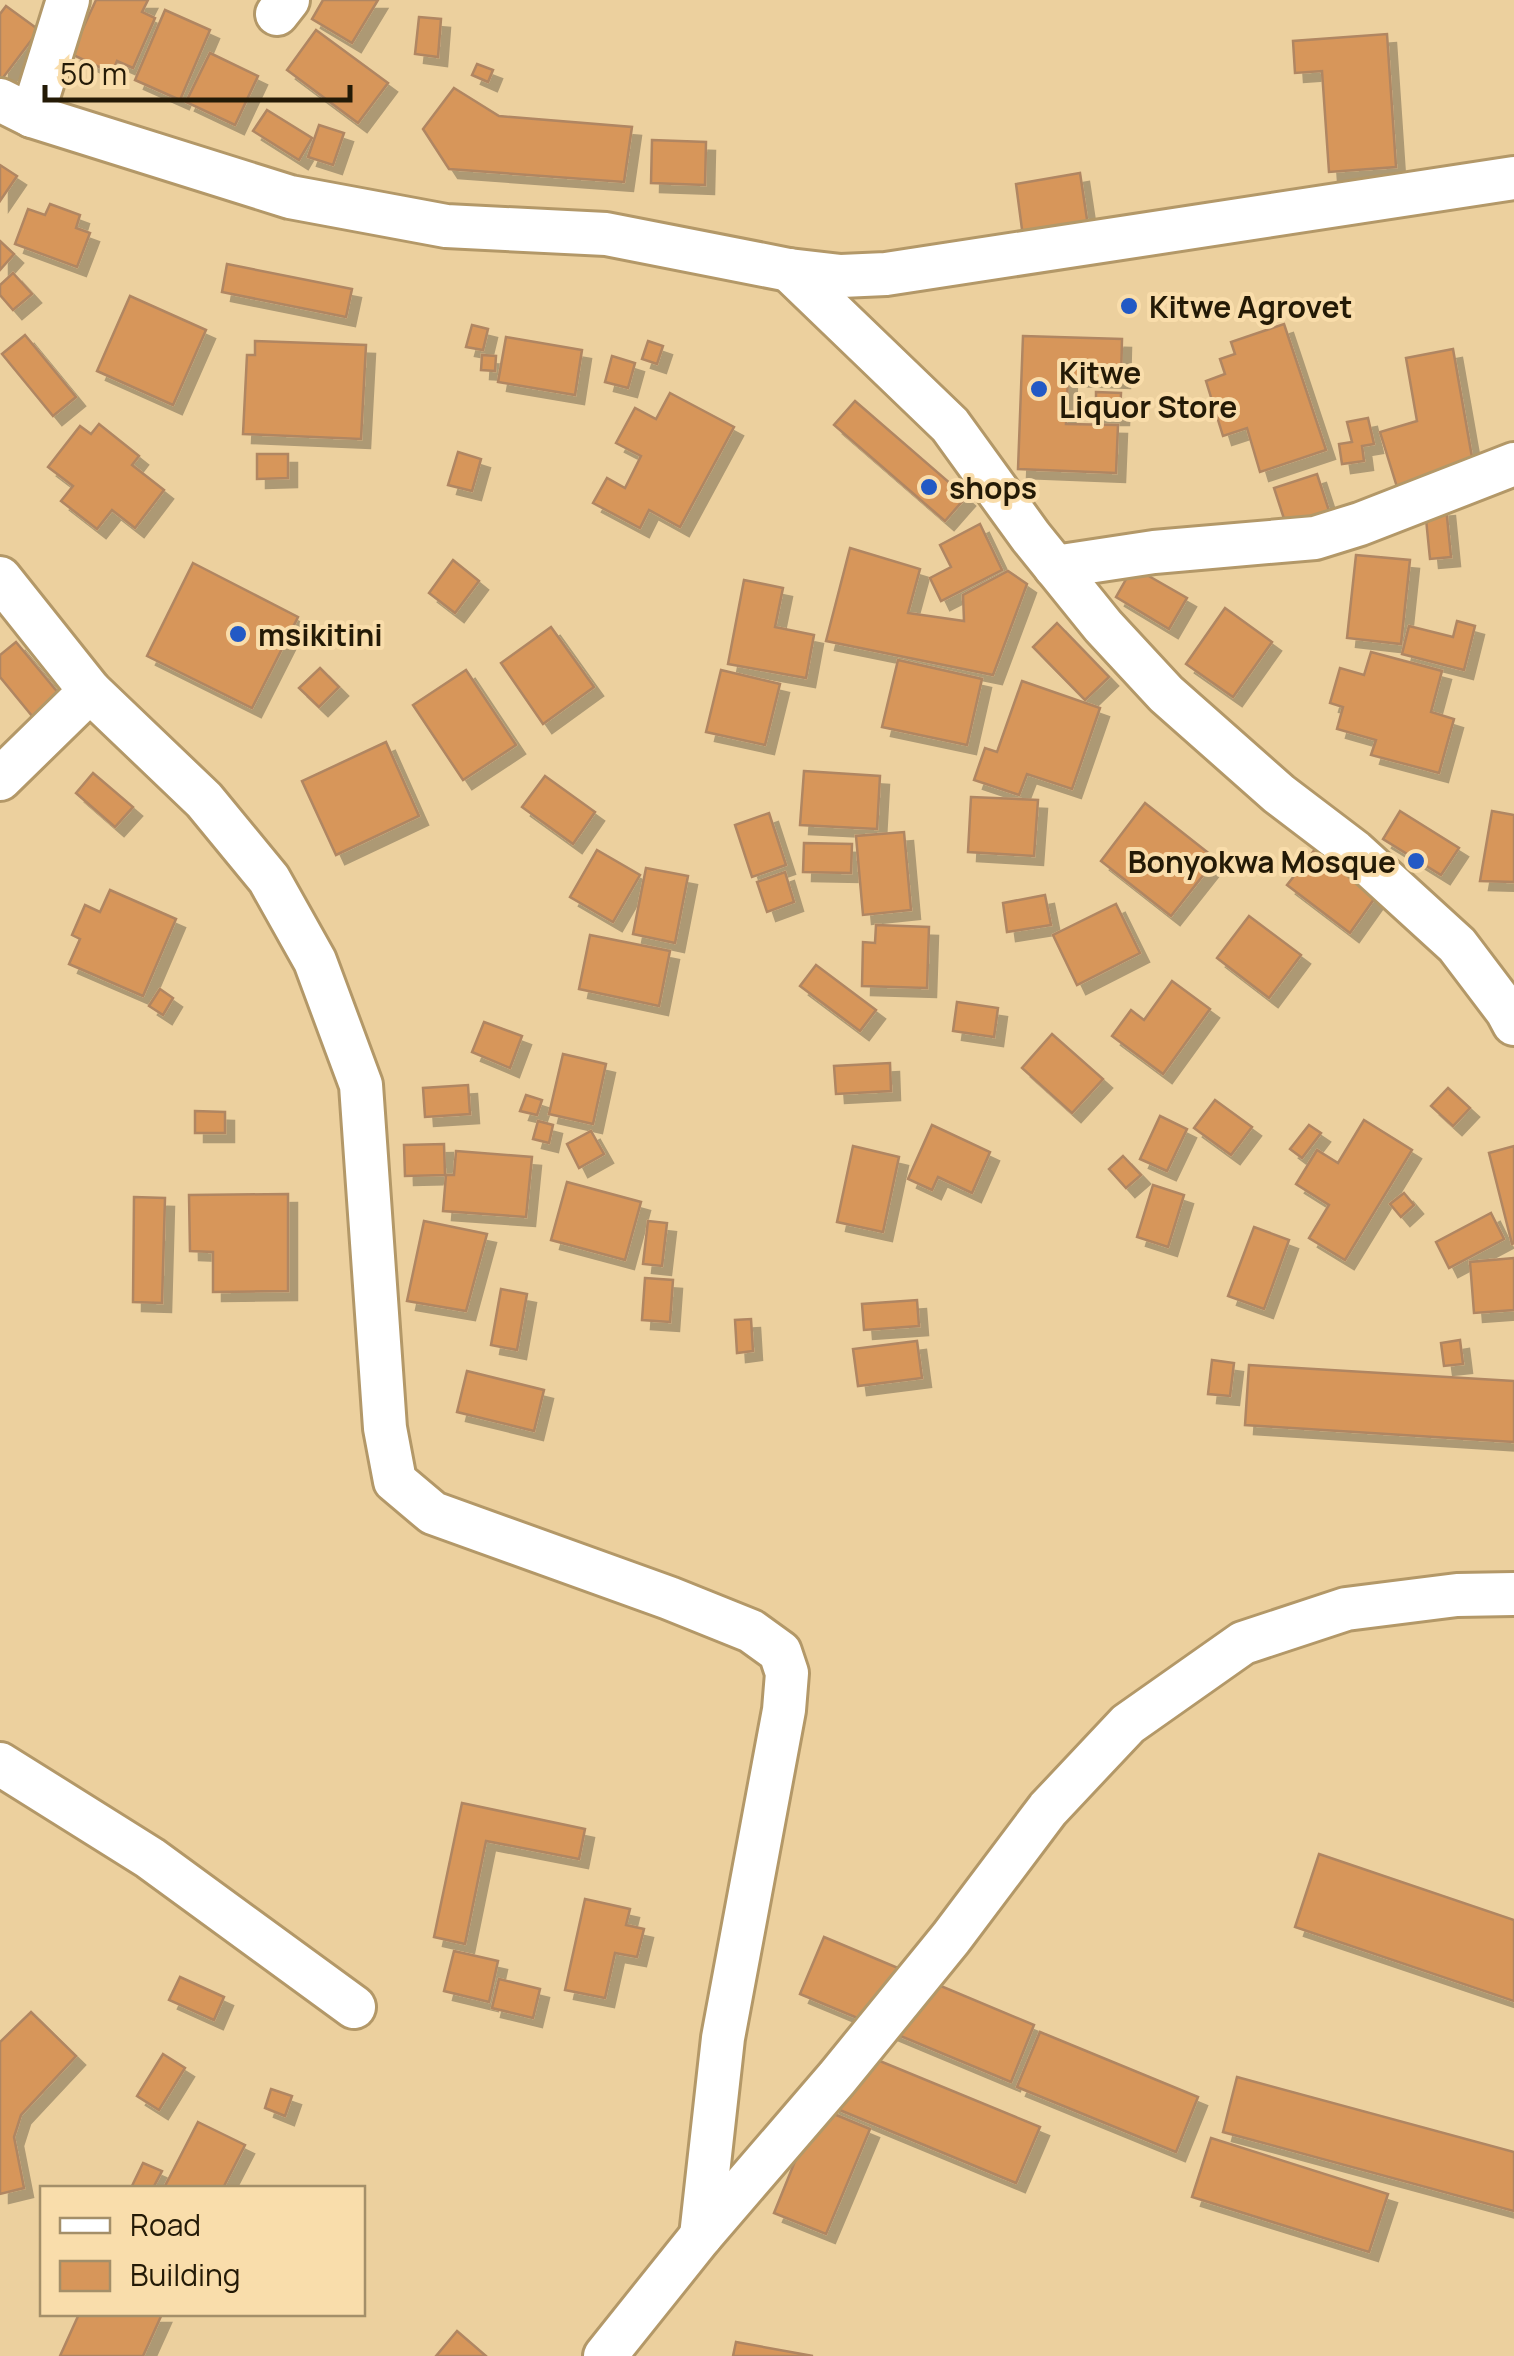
<svg xmlns="http://www.w3.org/2000/svg" width="1514" height="2356" font-family="Manrope,sans-serif">
  <style>
    .building { fill: #d7965a; stroke: #b08662; stroke-width: 2.5; filter: url(#shadow) }
    .lines { fill: none; stroke-linecap: round; stroke-linejoin: round }
    .street-casing { stroke: #b39868; stroke-width: 48 }
    .street { stroke: #fff; stroke-width: 42 }
    .poi-dot { fill: #2259c5; stroke: #f9ddab; stroke-width: 4 }
    .labels { text-anchor: middle; dominant-baseline: central; stroke-width: 8; stroke-linejoin: round; paint-order: stroke }
    .poi-label { font-size: 30px; font-weight: bold; fill: #241a06; stroke: #f9ddab; text-anchor: start }
  </style>
  <defs>
    <filter id="shadow"><feDropShadow dx="9" dy="9" stdDeviation="0" flood-color="#0004"/></filter>
  </defs>
  <rect width="100%" height="100%" fill="#ecd09e"/>
  <g class="building">
    <path d="M96 0H148L142 12 155 18 133 68 117 61 112 73 71 54Z"/>
    <path d="M323 0H378L352 43 312 19Z"/>
    <path d="M6 6 39 30 2 79 0 78V14Z"/>
    <path d="M165 10 210 30 180 100 135 80Z"/>
    <path d="M419 17 441 19 438 57 415 54Z"/>
    <path d="M316 30 388 83 358 123 287 70Z"/>
    <path d="M1387 34 1396 167 1329 172 1322 71 1295 73 1293 41Z"/>
    <path d="M210 53 258 76 235 125 186 102Z"/>
    <path d="M477 64 493 70 488 82 472 75Z"/>
    <path d="M454 88 499 116 632 127 624 182 449 169 423 129Z"/>
    <path d="M267 110 312 138 299 160 253 131Z"/>
    <path d="M319 125 344 133 333 165 308 157Z"/>
    <path d="M652 140 706 142 705 185 651 183Z"/>
    <path d="M0 165 17 176 0 201Z"/>
    <path d="M1080 173 1088 226 1023 237 1016 184Z"/>
    <path d="M50 204 80 215 76 228 90 233 77 267 15 244 28 209 45 215Z"/>
    <path d="M0 241 14 254 0 270Z"/>
    <path d="M227 264 352 289 346 317 222 292Z"/>
    <path d="M13 273 32 294 13 310 0 295V285Z"/>
    <path d="M130 296 206 330 173 405 97 371Z"/>
    <path d="M1284 324 1326 450 1260 472 1247 428 1223 436 1206 381 1225 374 1220 359 1235 354 1231 342Z"/>
    <path d="M472 325 488 329 483 350 466 347Z"/>
    <path d="M25 335 76 397 53 416 2 354Z"/>
    <path d="M1023 336 1122 339 1121 379 1068 377 1066 424 1118 425 1116 473 1018 469Z"/>
    <path d="M506 337 582 350 575 395 498 382Z"/>
    <path d="M255 341 366 345 361 439 243 434 247 355H255Z"/>
    <path d="M648 341 663 346 657 364 642 359Z"/>
    <path d="M1453 349 1473 463 1397 487 1380 432 1417 421 1406 358Z"/>
    <path d="M482 355 496 356 495 371 481 370Z"/>
    <path d="M612 356 635 363 628 388 605 382Z"/>
    <path d="M1096 392 1121 393 1120 416H1096Z"/>
    <path d="M670 393 734 427 680 527 649 510 640 528 593 503 607 478 625 488 641 456 616 443 635 408 656 419Z"/>
    <path d="M855 401 966 497 945 521 834 425Z"/>
    <path d="M1368 418 1374 444 1362 446 1364 461 1342 464 1339 444 1352 442 1347 422Z"/>
    <path d="M99 424 139 456 132 465 164 490 135 528 112 510 97 529 61 501 73 486 48 467 80 426 91 434Z"/>
    <path d="M458 452 481 459 472 491 448 485Z"/>
    <path d="M257 454H288V478L257 479Z"/>
    <path d="M1317 474 1331 517 1288 531 1274 488Z"/>
    <path d="M1446 507 1451 557 1430 559 1425 509Z"/>
    <path d="M980 524 1002 570 941 601 930 578 951 567 940 545Z"/>
    <path d="M850 548 920 569 908 613 964 621 963 595 1008 571 1027 584 993 675 826 641Z"/>
    <path d="M1356 555 1410 560 1401 644 1347 638Z"/>
    <path d="M453 560 479 581 455 613 429 593Z"/>
    <path d="M193 563 298 617 252 708 147 656Z"/>
    <path d="M1133 567 1187 598 1169 629 1116 597Z"/>
    <path d="M744 580 783 588 775 627 814 635 806 678 728 664Z"/>
    <path d="M1225 608 1272 642 1233 697 1186 664Z"/>
    <path d="M1457 621 1475 626 1464 670 1402 654 1409 626 1453 637Z"/>
    <path d="M1057 623 1109 677 1085 700 1033 647Z"/>
    <path d="M551 627 594 687 543 724 501 663Z"/>
    <path d="M16 642 64 700 37 722 0 677V655Z"/>
    <path d="M1371 652 1442 671 1431 712 1454 719 1439 773 1371 755 1376 740 1337 729 1343 707 1330 703 1340 668 1364 675Z"/>
    <path d="M898 660 982 679 967 745 882 727Z"/>
    <path d="M320 668 339 687 319 707 299 688Z"/>
    <path d="M466 670 516 745 463 780 413 705Z"/>
    <path d="M721 670 780 684 765 745 706 732Z"/>
    <path d="M1022 681 1100 708 1072 789 1027 774 1019 795 974 780 985 748 997 752Z"/>
    <path d="M386 742 419 816 336 855 302 781Z"/>
    <path d="M804 771 880 776 877 829 800 825Z"/>
    <path d="M93 773 133 807 115 827 76 793Z"/>
    <path d="M545 776 595 812 573 844 522 807Z"/>
    <path d="M971 797 1038 800 1034 856 968 852Z"/>
    <path d="M1145 803 1216 859 1171 916 1101 861Z"/>
    <path d="M1400 811 1459 848 1441 875 1383 839Z"/>
    <path d="M1492 811 1514 815V882L1480 881Z"/>
    <path d="M769 813 786 865 752 877 735 825Z"/>
    <path d="M904 832 911 910 863 915 856 836Z"/>
    <path d="M804 843 852 844 851 873 803 872Z"/>
    <path d="M1316 848 1379 892 1350 933 1287 885Z"/>
    <path d="M597 850 640 875 613 922 570 897Z"/>
    <path d="M646 868 688 876 675 943 633 934Z"/>
    <path d="M785 872 794 902 767 912 757 882Z"/>
    <path d="M110 890 176 919 143 996 69 964 80 939 72 935 85 905 100 912Z"/>
    <path d="M1045 895 1051 925 1007 932 1003 903Z"/>
    <path d="M1116 904 1140 953 1077 985 1053 935Z"/>
    <path d="M1249 916 1301 955 1269 998 1217 958Z"/>
    <path d="M876 925 929 927 927 988 862 986 863 942 875 943Z"/>
    <path d="M590 935 670 951 659 1006 579 989Z"/>
    <path d="M816 965 876 1010 860 1031 800 986Z"/>
    <path d="M1172 981 1210 1009 1163 1074 1112 1036 1131 1010 1144 1020Z"/>
    <path d="M160 989 173 998 163 1015 149 1006Z"/>
    <path d="M957 1002 998 1008 994 1037 953 1031Z"/>
    <path d="M484 1022 522 1036 510 1068 472 1052Z"/>
    <path d="M1052 1034 1103 1079 1072 1113 1022 1068Z"/>
    <path d="M563 1054 606 1064 593 1124 549 1114Z"/>
    <path d="M890 1063 891 1091 836 1094 834 1066Z"/>
    <path d="M468 1085 470 1114 425 1117 423 1088Z"/>
    <path d="M1448 1088 1470 1108 1453 1126 1431 1106Z"/>
    <path d="M526 1095 542 1100 537 1115 520 1111Z"/>
    <path d="M1215 1100 1252 1127 1231 1155 1194 1128Z"/>
    <path d="M195 1111 225 1112V1133H195Z"/>
    <path d="M1160 1116 1187 1129 1167 1171 1140 1159Z"/>
    <path d="M1364 1120 1412 1150 1345 1260 1309 1238 1329 1205 1296 1184 1317 1150 1338 1163Z"/>
    <path d="M538 1121 553 1125 549 1143 533 1139Z"/>
    <path d="M932 1125 990 1152 972 1193 938 1177 932 1190 908 1179Z"/>
    <path d="M1309 1125 1321 1133 1302 1158 1290 1149Z"/>
    <path d="M591 1131 604 1154 579 1168 567 1144Z"/>
    <path d="M444 1144 445 1175 405 1176 404 1145Z"/>
    <path d="M853 1146 899 1157 883 1232 837 1222Z"/>
    <path d="M1514 1146V1243L1512 1244 1489 1153Z"/>
    <path d="M456 1151 532 1157 526 1217 443 1211 446 1175H454Z"/>
    <path d="M1123 1156 1141 1175 1126 1188 1109 1169Z"/>
    <path d="M567 1182 641 1202 625 1260 551 1240Z"/>
    <path d="M1153 1185 1184 1195 1168 1247 1137 1237Z"/>
    <path d="M1404 1193 1414 1205 1401 1217 1390 1204Z"/>
    <path d="M288 1194V1291L213 1292V1252L190 1251 189 1195Z"/>
    <path d="M134 1197 165 1198 162 1303 133 1302Z"/>
    <path d="M1491 1213 1504 1239 1449 1268 1436 1242Z"/>
    <path d="M424 1221 487 1234 466 1311 407 1301Z"/>
    <path d="M648 1221 667 1223 662 1266 643 1264Z"/>
    <path d="M1254 1227 1289 1240 1264 1309 1228 1296Z"/>
    <path d="M1514 1258V1310L1474 1313 1470 1262Z"/>
    <path d="M645 1278 673 1280 670 1322 642 1320Z"/>
    <path d="M501 1289 527 1294 517 1350 491 1345Z"/>
    <path d="M917 1300 919 1326 864 1330 862 1304Z"/>
    <path d="M751 1319 753 1351 737 1353 735 1320Z"/>
    <path d="M1460 1340 1463 1364 1444 1366 1441 1343Z"/>
    <path d="M917 1341 922 1378 858 1386 853 1349Z"/>
    <path d="M1212 1360 1234 1363 1230 1396 1208 1394Z"/>
    <path d="M1249 1365 1514 1381V1442L1245 1425Z"/>
    <path d="M467 1371 544 1390 534 1431 457 1412Z"/>
    <path d="M462 1803 585 1829 579 1859 486 1841 465 1944 434 1937Z"/>
    <path d="M1319 1854 1514 1920V2001L1295 1927Z"/>
    <path d="M585 1899 630 1909 626 1925 644 1929 637 1957 615 1953 605 1998 565 1990Z"/>
    <path d="M824 1937 1034 2025 1011 2082 800 1994Z"/>
    <path d="M454 1951 498 1961 489 2002 444 1991Z"/>
    <path d="M180 1977 224 1997 214 2020 169 2000Z"/>
    <path d="M499 1979 540 1989 533 2018 492 2008Z"/>
    <path d="M31 2012 76 2056 21 2115 14 2137 24 2188 0 2194V2042Z"/>
    <path d="M1040 2032 1198 2097 1176 2152 1017 2087Z"/>
    <path d="M853 2050 1040 2127 1016 2183 830 2106Z"/>
    <path d="M163 2054 185 2068 159 2110 137 2096Z"/>
    <path d="M1237 2077 1514 2152V2211L1223 2132Z"/>
    <path d="M271 2089 292 2096 285 2116 265 2108Z"/>
    <path d="M817 2107 870 2129 826 2234 774 2213Z"/>
    <path d="M198 2122 245 2145 223 2188H164Z"/>
    <path d="M1211 2138 1388 2194 1369 2252 1192 2197Z"/>
    <path d="M143 2163 162 2171 153 2188H131Z"/>
    <path d="M79 2314H162L143 2356H60Z"/>
    <path d="M457 2331 486 2356H436Z"/>
    <path d="M736 2342 813 2356H733Z"/>
  </g>
  <g class="lines">
    <defs>
      <g id="street">
        <path d="M277 14 288 0"/>
        <path d="M0 100 32 116 290 197 446 226 606 234 789 270 841 276 886 274 1514 178"/>
        <path d="M32 116 68 0"/>
        <path d="M789 270 950 425 1031 537 1103 626 1166 694 1279 794 1354 851 1457 945 1507 1011 1514 1024"/>
        <path d="M1055 567 1154 552 1315 538 1360 524 1514 464"/>
        <path d="M0 578 90 691 204 800 269 879 315 961 361 1085 385 1428 395 1481 433 1513 669 1598 751 1631 780 1652 787 1673 784 1710 723 2038 701 2236"/>
        <path d="M0 779 90 691"/>
        <path d="M0 1764 150 1858 354 2007"/>
        <path d="M605 2356 701 2236 837 2078 951 1938 1048 1809 1128 1724 1243 1643 1346 1609 1457 1595 1514 1594"/>
      </g>
    </defs>
    <use href="#street" class="street-casing"/>
    <use href="#street" class="street"/>
  </g>
  <g class="poi-dot">
    <circle cx="1129" cy="306" r="10"/>
    <circle cx="1039" cy="389" r="10"/>
    <circle cx="929" cy="487" r="10"/>
    <circle cx="238" cy="634" r="10"/>
    <circle cx="1416" cy="861" r="10"/>
  </g>
  <g class="labels">
    <g class="poi-label">
      <text x="1149" y="306">Kitwe Agrovet</text>
      <text x="1059" y="372">Kitwe<tspan x="1059" dy="34">Liquor Store</tspan></text>
      <text x="949" y="487">shops</text>
      <text x="258" y="634">msikitini</text>
      <text x="1396" y="861" text-anchor="end">Bonyokwa Mosque</text>
    </g>
  </g>
  <rect x="40" y="2186" width="325" height="130" fill="#f9ddab" stroke="#a48f69" stroke-width="2.5"/>
  <rect x="60" y="2218" width="50" height="15" fill="#ffffff" stroke="#a48f69" stroke-width="2.5"/>
  <text x="130" y="2236" font-size="30" fill="#241a06">Road</text>
  <rect x="60" y="2261" width="50" height="30" fill="#d7965a" stroke="#a48f69" stroke-width="2.5"/>
  <text x="130" y="2286" font-size="30" fill="#241a06">Building</text>
  <path d="M45 85v15h305v-15" fill="none" stroke="#241a06" stroke-width="5"/>
  <text x="60" y="85" font-size="30" fill="#241a06" stroke="#f9ddab" stroke-width="8" paint-order="stroke">50 m</text>
</svg>
